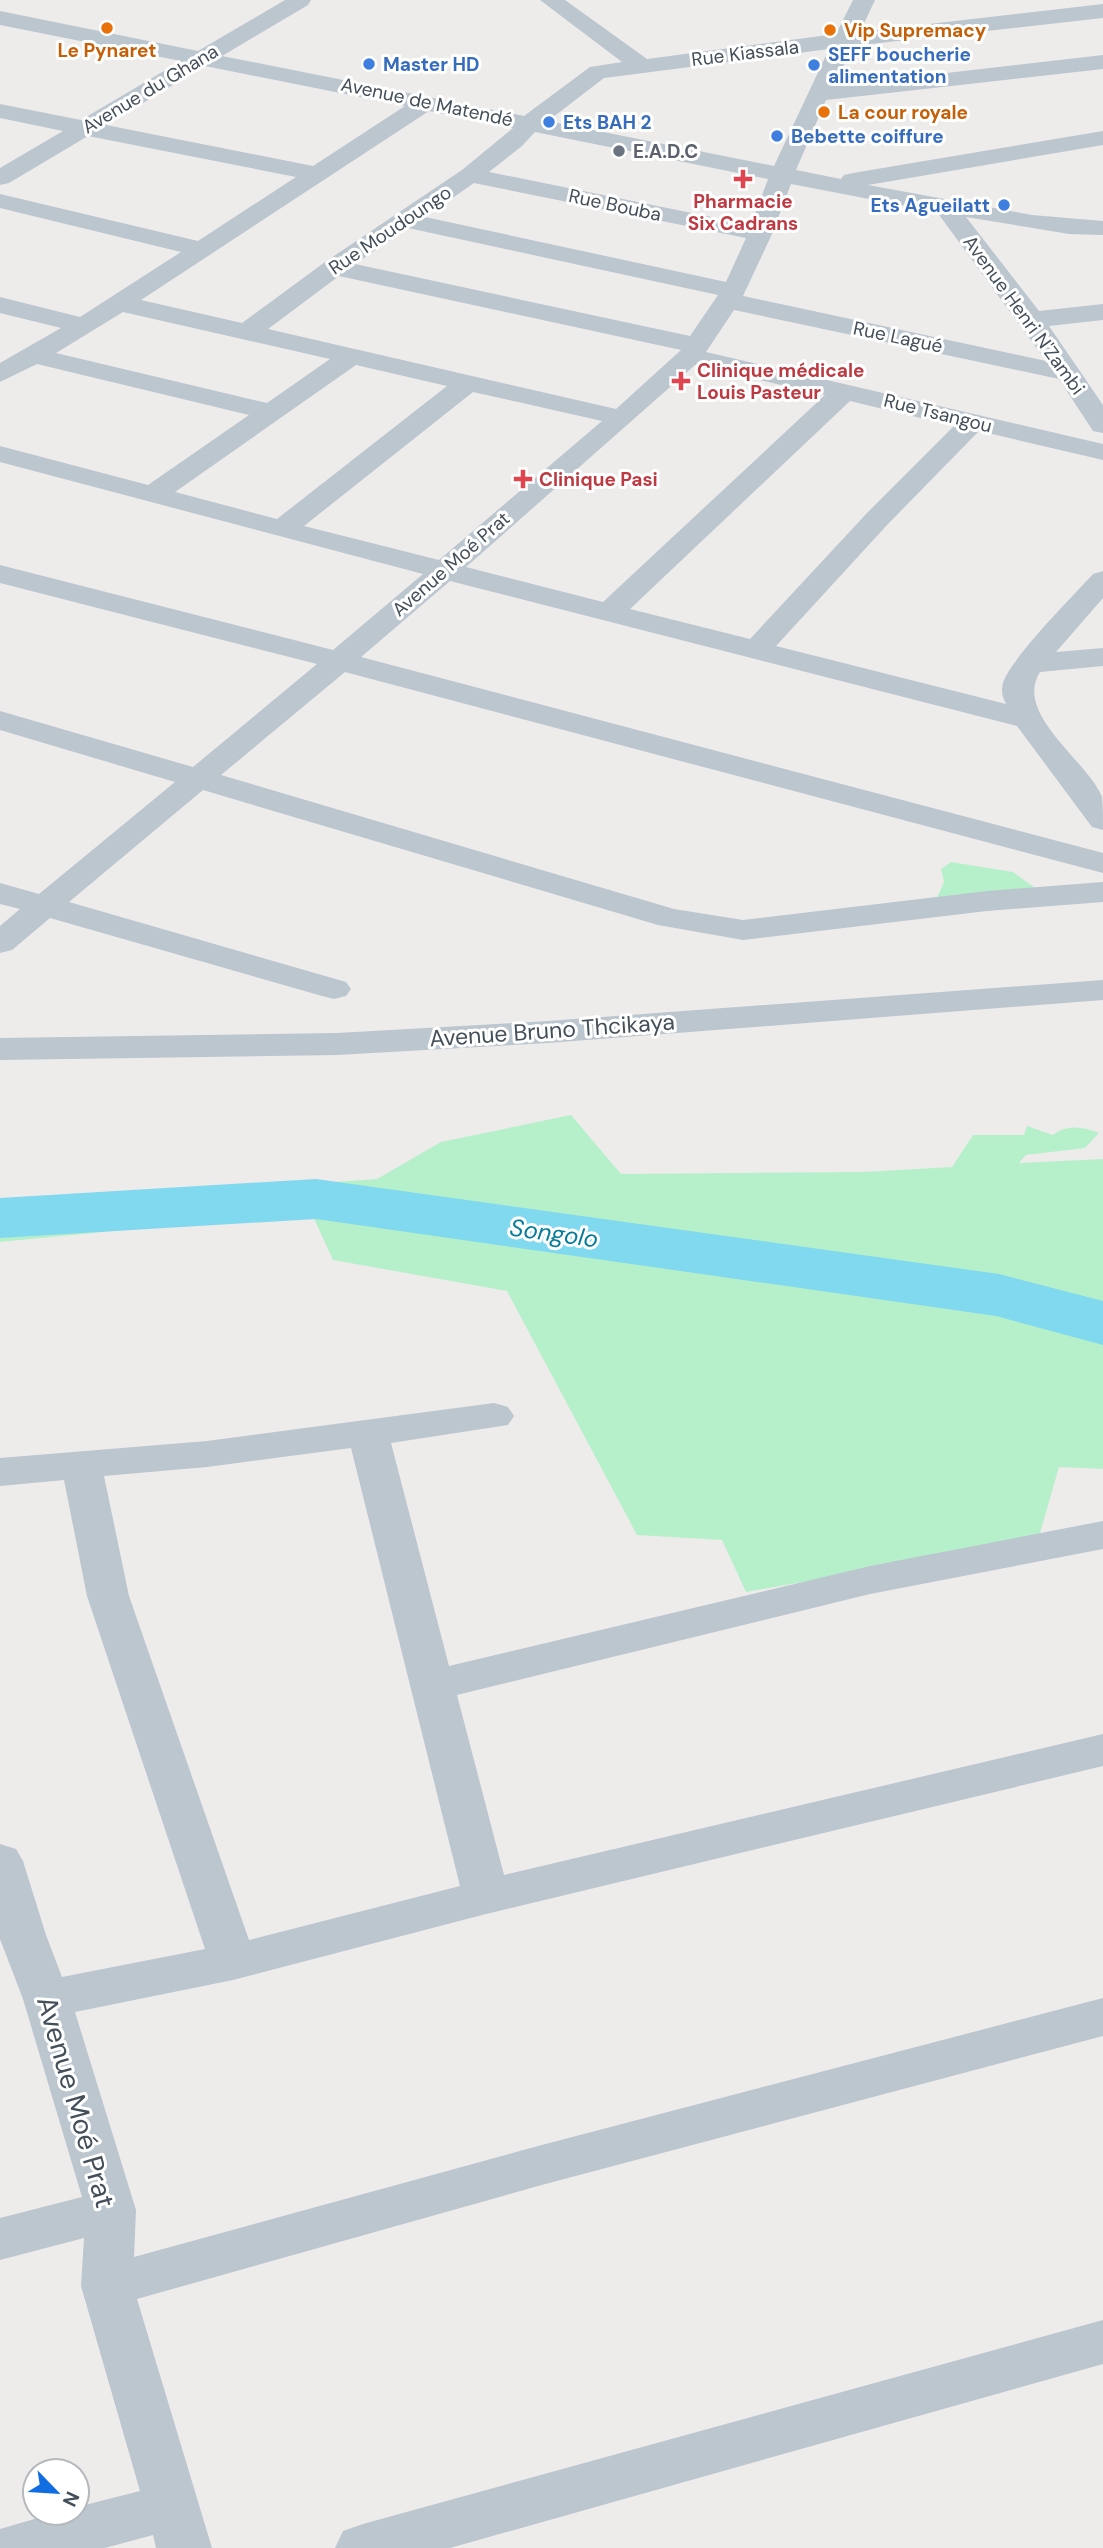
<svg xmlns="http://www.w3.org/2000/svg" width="1103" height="2548" font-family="'DM Sans',sans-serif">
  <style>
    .green { fill: #b6f0cb }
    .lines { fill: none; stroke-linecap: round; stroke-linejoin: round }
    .river { fill: #80d9ef; fill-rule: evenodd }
    .minor { fill: #bbc6cf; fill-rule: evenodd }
    .food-dot { fill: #e8710a; stroke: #fff; stroke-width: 2.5 }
    .shop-dot { fill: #3f7fe0; stroke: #fff; stroke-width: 2.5 }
    .worship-dot { fill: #6b7280; stroke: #fff; stroke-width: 2.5 }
    .health-dot { fill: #e0444e; stroke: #fff; stroke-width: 2.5 }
    .labels { text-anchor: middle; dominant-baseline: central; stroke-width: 6; stroke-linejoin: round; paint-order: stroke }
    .far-food-label { font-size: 19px; font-weight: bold; fill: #c56008; stroke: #fff; text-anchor: start }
    .far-street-label { font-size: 19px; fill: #434f59; stroke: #fff }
    .far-shop-label { font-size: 19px; font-weight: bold; fill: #366cbe; stroke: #fff; text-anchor: start }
    .far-worship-label { font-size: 19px; font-weight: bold; fill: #5b616d; stroke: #fff; text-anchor: start }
    .far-health-label { font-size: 19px; font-weight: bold; fill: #be3a42; stroke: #fff; text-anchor: start }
    .street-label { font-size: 23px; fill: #434f59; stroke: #fff }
    .water-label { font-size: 24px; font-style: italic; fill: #077c9a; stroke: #fff }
    .near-street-label { font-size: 28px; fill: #434f59; stroke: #fff }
  </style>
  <rect width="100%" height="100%" fill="#eeebeb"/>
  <g class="green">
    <path d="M951 862 1013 872 1042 893 936 900 944 882 941 869Z"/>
    <path d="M571 1115 621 1174 863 1172 952 1167 973 1135H1024L1027 1126 1053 1135C1067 1124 1083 1127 1099 1133L1085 1148 1026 1155 1019 1163 1103 1159V1469L1059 1467 1038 1540 746 1592 722 1540 637 1535 507 1291 333 1260 311 1212 0 1242V1205L377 1179 441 1142Z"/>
  </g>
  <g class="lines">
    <path class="river" d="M316 1179 999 1274 1103 1301V1345L996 1316 316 1219 0 1238V1198Z"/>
    <g class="minor">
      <path d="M285 0H311L308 5 222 56 524 116 590 67 622 62 540 0H565L647 59 836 34 853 0H875L860 32 1103 4V18L853 46 834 86 1103 55V69L826 100 796 170 841 179 844 175 853 173 1103 131V145L868 185 1032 215 1103 221V235L1069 234 966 217 1039 311 1103 304V320L1049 326 1103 405V433L1093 431 1059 379 734 310 706 352 1103 444V460L979 431 888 524 776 646 1006 704C1002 696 1001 691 1003 683 1010 659 1073 596 1093 574L1103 571V598L1056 652 1103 648V666L1040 672C1013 714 1088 761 1102 797 1103 805 1103 820 1103 830L1092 827 1017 726 450 581 361 657 1103 853V873L345 672 221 775 674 909 743 920 987 891 1103 882V902L987 911 743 940 658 925 203 790 69 902 346 982 351 989 346 996 334 999 322 996 50 918 12 950 0 953V926L20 909 0 904V883L39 894 175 782 0 730V711L193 767 317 664 0 583V565L333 650 423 574 0 462V446L148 485 249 415 37 364 0 382V363L61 328 0 313V297L80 317 181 252 0 208V194L198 241 296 177 88 136 9 183 0 185V168L63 131 0 118V104L81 120 181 61 0 25V11L198 51ZM829 49 774 166 548 121 604 78ZM205 66 405 106 313 166 106 125ZM429 111 513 128 462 170 325 262 242 323 141 300ZM535 132 768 179 751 225 489 172 522 146ZM474 183 746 238 726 282 425 217ZM791 184 937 212 1046 361 743 296 772 234ZM408 228 718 295 690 336 355 264ZM339 276 681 350 616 409 268 329ZM123 312 330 359 267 403 56 353ZM356 365 447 386 277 519 175 492ZM695 365 825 395 603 602 466 567ZM473 392 602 421 439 560 304 526ZM850 401 954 426 868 512 750 639 630 609Z"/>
      <path d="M1103 980V1000L548 1043 337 1055 0 1060V1038L337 1033 548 1021Z"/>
      <path d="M494 1403 508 1407 514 1416 508 1425 391 1443 449 1666 870 1566 1103 1521V1549L870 1594 457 1695 504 1875 1103 1734V1766L486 1914 233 1980 75 2012 136 2210 134 2257 538 2146 1103 1998V2036L538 2186 137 2299 212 2548H156L153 2535 105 2548H0V2529L55 2513H77V2507L140 2491 81 2286 84 2238 0 2260V2218L82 2197 23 1999 0 1939V1844L16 1849 23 1861 46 1935 62 1977 205 1949 87 1596 64 1480 0 1486V1458L207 1441ZM351 1448 460 1886 249 1940 129 1596 104 1476 207 1467Z"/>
      <path d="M1103 2320V2364L450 2548H335L343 2531 363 2524Z"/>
    </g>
  </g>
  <g class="food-dot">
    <circle cx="107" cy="28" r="7"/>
    <circle cx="830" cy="30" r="7"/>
    <circle cx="824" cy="112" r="7"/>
  </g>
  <g class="shop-dot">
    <circle cx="369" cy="64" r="7"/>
    <circle cx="814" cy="65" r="7"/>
    <circle cx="549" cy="122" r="7"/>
    <circle cx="777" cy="136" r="7"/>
    <circle cx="1004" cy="205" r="7"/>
  </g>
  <circle class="worship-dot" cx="619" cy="151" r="7"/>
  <g class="health-dot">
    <path d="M739.5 168.5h7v7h7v7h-7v7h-7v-7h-7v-7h7z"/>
    <path d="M677.5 370.5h7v7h7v7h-7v7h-7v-7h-7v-7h7z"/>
    <path d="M519.5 468.5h7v7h7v7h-7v7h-7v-7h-7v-7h7z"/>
  </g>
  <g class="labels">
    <g class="far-food-label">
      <text x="844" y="30">Vip Supremacy</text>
      <text x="107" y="50" text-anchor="middle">Le Pynaret</text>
      <text x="838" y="112">La cour royale</text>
    </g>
    <g class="far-street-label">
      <text transform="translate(745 53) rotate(-7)">Rue Kiassala</text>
      <text transform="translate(150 89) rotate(-31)">Avenue du Ghana</text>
      <text transform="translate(427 102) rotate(12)">Avenue de Matendé</text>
      <text transform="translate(615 205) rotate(12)">Rue Bouba</text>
      <text transform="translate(390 230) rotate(-34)">Rue Moudoungo</text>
      <text transform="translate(1024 315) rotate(54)">Avenue Henri N'Zambi</text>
      <text transform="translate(898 337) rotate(12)">Rue Lagué</text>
      <text transform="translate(938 413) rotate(14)">Rue Tsangou</text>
      <text transform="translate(451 564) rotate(-41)">Avenue Moé Prat</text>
    </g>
    <g class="far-shop-label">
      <text x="828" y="54">SEFF boucherie<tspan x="828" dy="22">alimentation</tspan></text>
      <text x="383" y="64">Master HD</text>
      <text x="563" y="122">Ets BAH 2</text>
      <text x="791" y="136">Bebette coiffure</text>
      <text x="990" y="205" text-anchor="end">Ets Agueilatt</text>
    </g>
    <g class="far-worship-label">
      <text x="633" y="151">E.A.D.C</text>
    </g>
    <g class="far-health-label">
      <text x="743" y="201" text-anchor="middle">Pharmacie<tspan x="743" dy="22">Six Cadrans</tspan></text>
      <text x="697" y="370">Clinique médicale<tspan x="697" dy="22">Louis Pasteur</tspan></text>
      <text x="539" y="479">Clinique Pasi</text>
    </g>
    <g class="street-label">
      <text transform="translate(552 1030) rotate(-4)">Avenue Bruno Thcikaya</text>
    </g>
    <g class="water-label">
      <text transform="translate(554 1233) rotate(8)">Songolo</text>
    </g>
    <g class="near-street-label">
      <text transform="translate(76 2102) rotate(74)">Avenue Moé Prat</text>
    </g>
  </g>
  <g transform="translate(56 2492) rotate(115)"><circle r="33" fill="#ffffff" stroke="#b4b9bd" stroke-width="2"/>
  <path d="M0-5L12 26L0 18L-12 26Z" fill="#116ee2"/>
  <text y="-10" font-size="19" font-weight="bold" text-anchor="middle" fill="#434f59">N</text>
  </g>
</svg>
